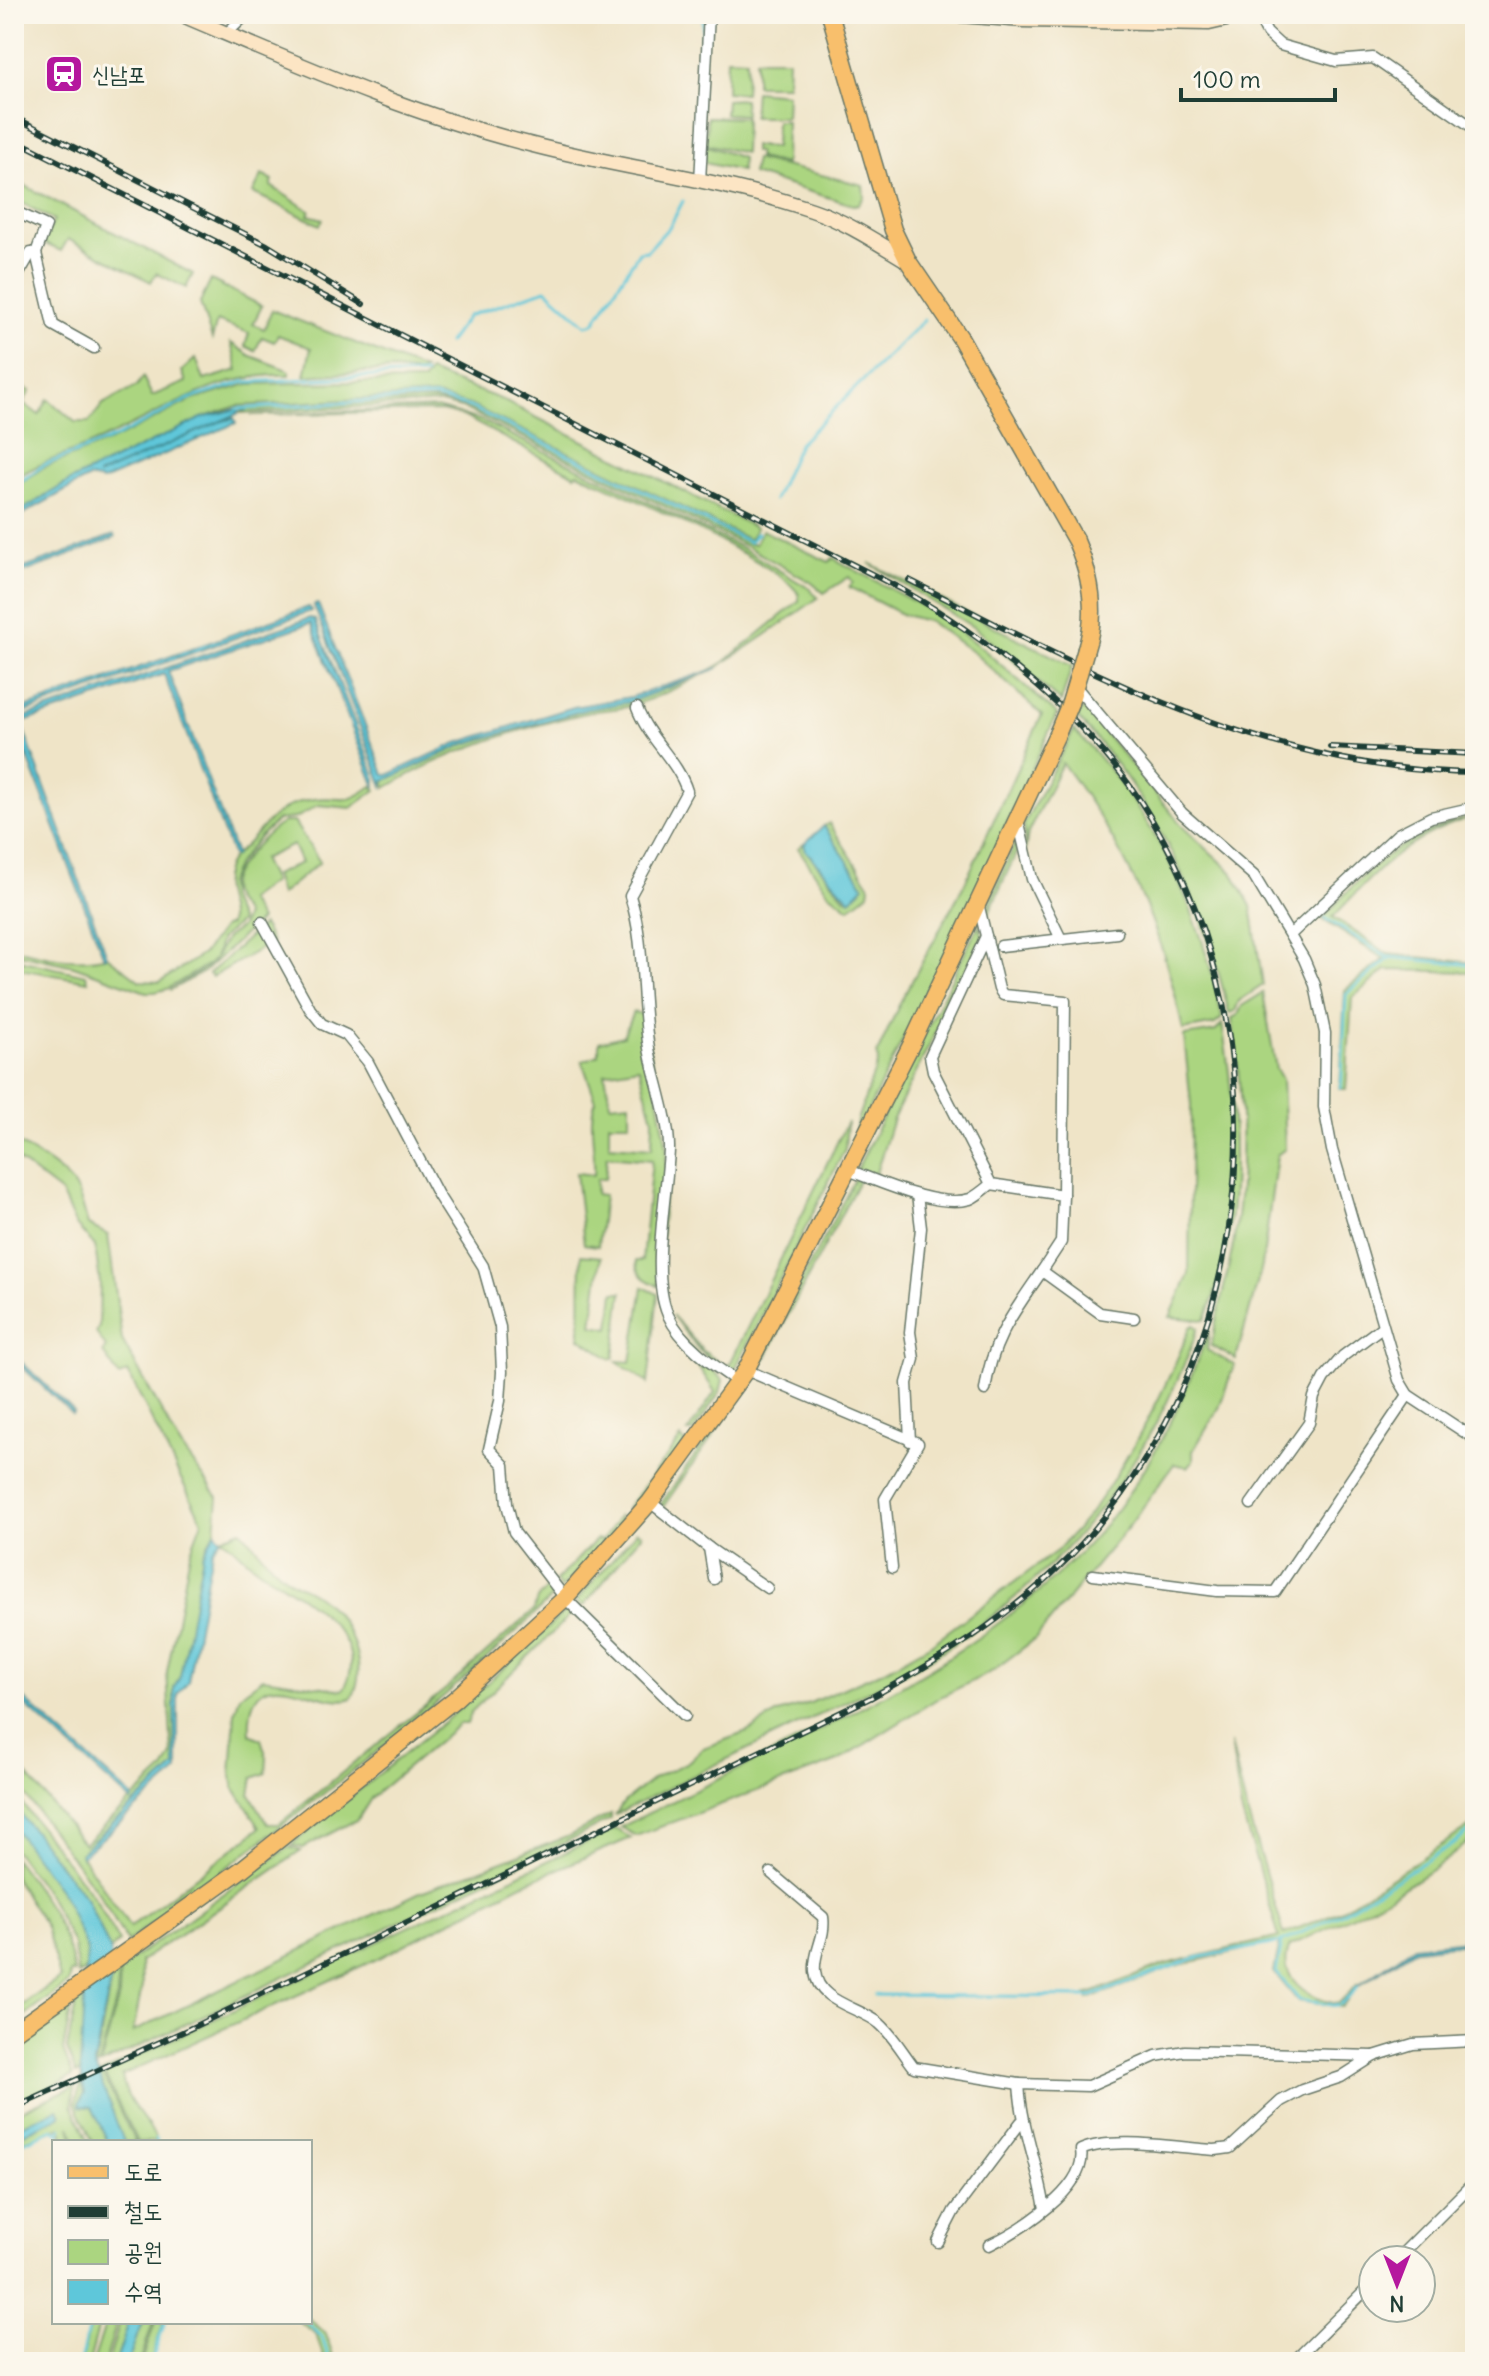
<svg xmlns="http://www.w3.org/2000/svg" width="1489" height="2376" font-family="Delius,'Poor Story',sans-serif">
  <style>
    .green { fill: #abd580; stroke: #65895a; stroke-width: 2; fill-rule: evenodd }
    .water { fill: #5ec7da; stroke: #3e8287; stroke-width: 2 }
    .lines { fill: none; stroke-linecap: round; stroke-linejoin: round }
    .stream { stroke: #5ec7da; stroke-width: 3 }
    .minor-casing { stroke: #687767; stroke-width: 13 }
    .secondary-casing { stroke: #687767; stroke-width: 17 }
    .primary-casing { stroke: #687767; stroke-width: 19 }
    .minor { stroke: #fff; stroke-width: 10 }
    .secondary { stroke: #fce5c4; stroke-width: 14 }
    .primary { stroke: #f8bf6c; stroke-width: 16 }
    .rail-casing { stroke: #1f3d34; stroke-width: 6 }
    .rail { stroke: #fbf7ec; stroke-width: 3; stroke-dasharray: 9; stroke-linecap: butt }
    .primary-bridge-casing { stroke: #687767; stroke-width: 19; stroke-linecap: butt }
    .primary-bridge { stroke: #f8bf6c; stroke-width: 16 }
    .labels { text-anchor: middle; dominant-baseline: central; stroke-width: 6; stroke-linejoin: round; paint-order: stroke }
    .poi-label { font-size: 22px; fill: #1f3d34; stroke: #fbf7ec; text-anchor: start }
  </style>
  <rect width="100%" height="100%" fill="#fbf7ec"/>
  <filter id="ink" filterUnits="userSpaceOnUse"><feTurbulence type="fractalNoise" baseFrequency=".0125" numOctaves="2"/><feDisplacementMap in="SourceGraphic" scale="16" xChannelSelector="R" yChannelSelector="G"/><feConvolveMatrix kernelMatrix="1 2 1 2 8 2 1 2 1" color-interpolation-filters="sRGB"/></filter>
  <filter id="wash" filterUnits="userSpaceOnUse"><feTurbulence type="fractalNoise" baseFrequency=".006" numOctaves="4" result="noise"/><feDisplacementMap in="SourceGraphic" scale="32" xChannelSelector="R" yChannelSelector="G"/><feGaussianBlur stdDeviation="1.8" result="paint"/><feColorMatrix in="noise" values="0 0 0 0 0 0 0 0 0 0 0 0 0 0 0 0 0 1.4 0 .05"/><feComposite in="paint" operator="in"/></filter>
  <g filter="url(#wash)">
    <rect width="100%" height="100%" fill="#efe4c7"/>
    <g class="green">
      <path d="M727 58 747 59 745 93 726 92Z"/>
      <path d="M756 59H788L787 85H756Z"/>
      <path d="M755 91 787 94 786 117H753Z"/>
      <path d="M744 99 745 115 725 114 726 100Z"/>
      <path d="M707 117 745 118 744 153 706 144Z"/>
      <path d="M776 121H786L785 164 758 158V152H753V146L775 147Z"/>
      <path d="M705 145 742 158 741 171 705 163Z"/>
      <path d="M755 159 863 185 864 197 859 204 853 205 752 174Z"/>
      <path d="M262 175 273 181 271 186 310 211 308 215 323 219 320 225 253 193Z"/>
      <path d="M14 180 193 274 186 288 156 273 151 282 68 239 61 251 43 243 54 220 14 199Z"/>
      <path d="M211 280 262 306 253 324 264 329 272 310 424 370 420 373 394 370 305 376 311 348 278 335 274 342 262 337 255 351 245 346 249 333 217 321 212 339 200 303Z"/>
      <path d="M231 343 251 356 290 371V375C212 372 156 418 87 446 61 456 38 464 14 479L15 397 19 385 30 391 23 403 39 415 48 399 75 422H89L103 404 137 386 143 377 152 396 186 382 182 371 196 358 204 380 238 370Z"/>
      <path d="M429 372 500 399 756 528 750 540 470 405 433 395 237 406 202 418 72 480 14 515V488L44 467 115 439 189 401 248 384 423 381Z"/>
      <path d="M435 400 469 408 750 544H755L762 530 829 562 833 558 937 614 983 649 1057 714 979 885 855 1137 857 1120 878 1062 877 1054 900 1003 963 887 1042 715 975 654 930 622 901 614 849 587 853 582 849 577 824 593 812 583 744 545 465 409 440 403 239 413 248 409Z"/>
      <path d="M437 408 480 420 742 548 810 589 818 598C759 640 709 678 640 703 623 710 603 709 586 713 516 729 447 751 386 788L384 781 465 744 587 709 630 702 697 677 717 668 799 601V595C784 564 618 492 578 473L575 475 463 416 441 411 251 415Z"/>
      <path d="M869 563 1072 666 1061 702 976 629Z"/>
      <path d="M1081 710H1086L1184 828 1232 872 1251 906 1263 985 1239 1001 1235 1011 1229 1013C1203 901 1156 802 1077 717Z"/>
      <path d="M1074 730C1151 807 1202 910 1222 1018L1215 1024 1183 1030C1162 926 1126 848 1062 763L1028 833 1025 851 1024 824Z"/>
      <path d="M372 786 376 790 351 808 318 805 296 818 278 820 260 836 237 864 228 883 229 898 240 922 221 938 215 958 209 964 167 989 155 992H146L74 966 14 953V948C44 957 77 964 107 956L140 981 160 982 204 953 223 927 229 925C232 907 218 895 226 870 229 858 240 852 249 842 267 821 285 802 314 799 345 795 342 808 372 786Z"/>
      <path d="M1475 816C1407 836 1380 867 1333 917L1388 954 1475 963V972L1386 970 1352 998 1346 1089H1340L1345 990 1384 959 1322 919C1369 867 1404 832 1475 816Z"/>
      <path d="M284 822H294L320 862 280 895 274 875 301 863 293 845 262 859 273 882 248 900 260 920 204 972 170 990 212 964 226 938 241 927 245 915C240 907 229 896 230 886 232 867 268 831 284 822Z"/>
      <path d="M829 823 870 886 869 893 849 908 828 892 798 848 804 844 806 851 846 899 864 886 824 826Z"/>
      <path d="M1016 840 1017 851 987 917 985 914Z"/>
      <path d="M979 924 983 936 893 1119 875 1176 856 1171Z"/>
      <path d="M262 925 272 942 212 977 209 974Z"/>
      <path d="M14 959 86 975 88 981 14 968Z"/>
      <path d="M1263 993 1276 1069 1282 1079 1285 1149 1277 1155 1262 1266 1236 1359 1211 1346C1218 1311 1228 1275 1234 1239 1246 1164 1243 1092 1232 1018L1238 1015 1242 1006Z"/>
      <path d="M633 1012 643 1014 667 1147 658 1286C647 1280 636 1276 636 1261H642L652 1160 607 1156 605 1179H597L596 1194 604 1195 598 1246 584 1244 576 1173 594 1175C596 1152 587 1116 596 1101L582 1061 599 1055V1042L623 1036ZM639 1067 653 1119 652 1148 609 1145V1123H630V1102L610 1104 605 1073Z"/>
      <path d="M1222 1024C1238 1118 1243 1229 1205 1320L1170 1317 1189 1274 1191 1104 1184 1036 1216 1031Z"/>
      <path d="M847 1122 845 1149 734 1371C707 1368 688 1335 672 1315L703 1351 725 1366 730 1364Z"/>
      <path d="M14 1141C32 1152 64 1169 75 1188 82 1198 84 1213 88 1225L108 1235 122 1340 180 1445 218 1497 215 1532 207 1545 180 1677 174 1688 175 1767 80 1853 130 1927 260 1828 234 1787 231 1776 235 1712 240 1695 263 1678 343 1690C377 1635 295 1594 260 1570 246 1560 236 1547 221 1538L241 1530C255 1545 268 1564 284 1576 293 1584 306 1588 316 1595 347 1617 370 1662 352 1698 321 1711 245 1646 250 1734L261 1739 267 1758 266 1773 253 1778 250 1794 268 1824H279L447 1688 534 1610 537 1599 552 1584 557 1592C425 1723 275 1831 127 1942L99 1894 14 1780V1759L84 1844 164 1770 172 1755 167 1672 190 1553 202 1521 128 1372 119 1376 103 1353 106 1347 96 1333 99 1326 100 1283 95 1246 75 1224 61 1193 14 1157Z"/>
      <path d="M856 1177 860 1179 759 1370 755 1368Z"/>
      <path d="M581 1255 601 1257 592 1325 610 1328 614 1292H622L614 1357 611 1359 580 1338Z"/>
      <path d="M643 1287 658 1294 648 1383 616 1361 631 1362Z"/>
      <path d="M1194 1325 1198 1328C1150 1466 1059 1579 935 1656 901 1677 863 1693 827 1711 756 1745 685 1779 615 1815L624 1802 654 1778 688 1762 703 1748 747 1732 778 1713 810 1703 885 1670 931 1644 1058 1550C1070 1535 1083 1524 1094 1508 1132 1454 1167 1388 1190 1327Z"/>
      <path d="M1209 1330 1207 1350 1234 1365 1219 1408 1193 1451V1461L1188 1467 1174 1464 1130 1525 1035 1639 991 1672 940 1697 838 1761 636 1836 621 1827C786 1742 1004 1661 1118 1508 1159 1453 1186 1393 1209 1330Z"/>
      <path d="M678 1335 723 1380 720 1392 693 1432H688L715 1392Z"/>
      <path d="M751 1376 754 1377 663 1507 660 1505Z"/>
      <path d="M681 1438 686 1443 637 1509 627 1508Z"/>
      <path d="M619 1516 624 1523 561 1589 556 1581 597 1539 602 1541Z"/>
      <path d="M637 1531 642 1534 583 1607 576 1601Z"/>
      <path d="M570 1607 574 1612 471 1712 467 1724H459L372 1797 358 1819 303 1848 291 1845 451 1716Z"/>
      <path d="M1231 1743 1246 1809 1284 1934 1340 1911 1475 1823V1836C1422 1884 1354 1916 1290 1946 1275 1977 1310 2000 1338 2004L1358 1984 1342 2007 1298 2001 1274 1972 1280 1943 1275 1942 1175 1966 1088 1999 1086 1995 1166 1964 1279 1937 1241 1810Z"/>
      <path d="M14 1793 95 1899 119 1942 110 1950 87 1900 14 1806Z"/>
      <path d="M611 1814V1819L566 1842 100 2065 119 1996 120 1968 289 1847 301 1851 141 1961 142 1987 133 2032 418 1893 567 1837Z"/>
      <path d="M14 1828C45 1866 91 1916 88 1969L78 1975 74 1946 48 1895 14 1849Z"/>
      <path d="M615 1829 631 1838 520 1885 379 1958 122 2075C127 2110 147 2115 157 2142H137L103 2072Z"/>
      <path d="M14 1858C41 1893 67 1928 74 1973H70L68 1984 14 2023V2011L60 1978 46 1927 14 1877Z"/>
      <path d="M119 1970 117 1997 99 2065 95 2067 112 1974Z"/>
      <path d="M85 1995 81 2072 76 2074 67 2049 77 2000Z"/>
      <path d="M72 2004 63 2050 73 2076 14 2104V2046Z"/>
      <path d="M102 2073 135 2142H124L98 2080 97 2075Z"/>
      <path d="M82 2082 85 2094 80 2106 92 2107 108 2142H93L75 2103Z"/>
      <path d="M75 2086 72 2105 89 2142H77L70 2126 74 2142H66L61 2127 14 2144V2138L61 2116 58 2109 14 2128V2114Z"/>
      <path d="M310 2319 326 2334 335 2362H325L316 2334 300 2322Z"/>
      <path d="M91 2322H100L89 2362H81Z"/>
      <path d="M106 2322H117L105 2362H93Z"/>
      <path d="M120 2322H129L116 2362H108Z"/>
      <path d="M142 2322H153L140 2362H128Z"/>
      <path d="M155 2322H164L150 2362H142Z"/>
    </g>
    <g class="water">
      <path d="M237 409 239 413 97 476 219 422 234 418 236 423 103 481 89 478 81 482 14 519V515L72 480 202 418Z"/>
      <path d="M114 535 115 538 14 576V572Z"/>
      <path d="M318 604 384 774 388 775 457 743 574 707 631 697 718 668 630 702 587 709 464 744 384 781 383 786 314 605Z"/>
      <path d="M309 607 311 611 14 716V712Z"/>
      <path d="M310 618 315 620 376 779 375 787 311 623 168 671 236 855 233 857 164 674 21 723 107 956 104 957 14 721Z"/>
      <path d="M824 826 864 886 850 900 806 851 804 844Z"/>
      <path d="M14 1355 74 1412 72 1414 14 1359Z"/>
      <path d="M215 1532 221 1538 212 1551 188 1681 178 1694V1771L81 1857 80 1853 175 1767 174 1688 180 1677 203 1554Z"/>
      <path d="M14 1690 133 1798 132 1802 14 1695Z"/>
      <path d="M14 1806 87 1900 110 1950 112 1974 94 2063 124 2142H108L92 2107 80 2106 79 2103 85 2094 80 2068 87 1949 63 1895 14 1828Z"/>
      <path d="M1475 1939V1942L1415 1949 1355 1988 1414 1946Z"/>
      <path d="M58 2109 61 2116 14 2138V2128Z"/>
      <path d="M129 2322H142L128 2362H116Z"/>
    </g>
    <g class="lines">
      <g class="stream">
        <path d="M701 74 703 14"/>
        <path d="M695 138 700 90"/>
        <path d="M448 343 468 316 546 289 586 325 594 323 639 252 647 251 670 226 683 201"/>
        <path d="M237 409 434 397 470 407 745 540 750 542 757 533"/>
        <path d="M14 486 44 465 114 438 189 399 244 382 425 374"/>
        <path d="M774 500 799 444 924 320"/>
        <path d="M1325 918 1387 957 1475 965"/>
        <path d="M1341 1088 1346 994 1391 957"/>
        <path d="M1282 1942 1276 1972 1299 2000 1338 2006"/>
        <path d="M875 1995 1089 1997 1195 1958 1282 1942 1342 1913 1456 1842 1475 1827"/>
        <path d="M1341 2004 1358 1987"/>
        <path d="M59 2133 65 2142"/>
        <path d="M156 2139 157 2142"/>
        <path d="M14 2146 53 2129 59 2133 62 2128"/>
        <path d="M307 2322 322 2337 330 2362"/>
        <path d="M80 2362 90 2322"/>
        <path d="M151 2362 165 2322"/>
      </g>
    </g>
  </g>
  <g filter="url(#ink)">
    <g class="lines">
      <defs>
        <g id="minor">
          <path d="M576 14 578 16"/>
          <path d="M1257 14 1267 33 1280 45 1336 61 1373 58 1475 129"/>
          <path d="M226 34 247 14"/>
          <path d="M700 181 709 14"/>
          <path d="M14 211 46 226 36 253 53 325 94 348"/>
          <path d="M14 282 31 253H36"/>
          <path d="M1076 687 1182 813 1254 876 1304 959 1315 985 1325 1033 1324 1107 1332 1150 1399 1380 1408 1395 1475 1439"/>
          <path d="M637 708C649 740 678 761 687 791L630 896C646 945 640 997 649 1048 654 1078 670 1121 669 1150 667 1195 650 1274 668 1315 681 1344 713 1365 738 1382"/>
          <path d="M1018 820 1032 879 1061 939"/>
          <path d="M978 903 999 989 1003 995 1065 1001 1063 1195"/>
          <path d="M262 922 310 1009 322 1024 346 1035 368 1062 438 1195 483 1266 500 1327 502 1372 500 1401 489 1449 504 1465 507 1504 514 1532 565 1598 685 1716"/>
          <path d="M1291 934 1398 834 1431 817 1475 807"/>
          <path d="M986 936 930 1056 933 1071 991 1184"/>
          <path d="M1001 946 1117 933"/>
          <path d="M848 1170C878 1181 938 1209 970 1199 977 1196 985 1189 991 1184L1063 1195 1061 1242 1042 1271 1100 1313 1134 1318"/>
          <path d="M746 1370 918 1443 885 1499 892 1568"/>
          <path d="M985 1390C992 1339 1014 1312 1042 1271"/>
          <path d="M910 1441 907 1383 914 1359 910 1332 921 1228 917 1195"/>
          <path d="M650 1502 709 1548 714 1579"/>
          <path d="M1251 1504 1309 1423 1314 1397 1324 1378 1343 1356 1382 1327"/>
          <path d="M709 1548 767 1588"/>
          <path d="M1093 1575 1217 1591 1275 1592 1408 1395"/>
          <path d="M771 1873 823 1917C826 1938 813 1952 815 1971 817 2002 859 2007 879 2023 893 2035 903 2053 914 2067L1019 2084"/>
          <path d="M1045 2209C1038 2164 1022 2130 1019 2084L1088 2086 1156 2056 1185 2051 1374 2056"/>
          <path d="M938 2242 954 2211 1021 2122"/>
          <path d="M989 2245C1019 2231 1088 2188 1081 2150 1113 2136 1179 2148 1215 2150L1230 2148 1281 2101 1302 2090 1341 2077 1374 2056 1413 2044 1475 2041"/>
          <path d="M1396 2260 1475 2181"/>
          <path d="M1293 2362 1373 2283"/>
        </g>
        <g id="secondary">
          <path d="M180 14C296 63 411 115 533 145 625 169 721 179 812 210 845 221 878 243 908 261"/>
          <path d="M948 14 1023 20 1209 23 1248 14"/>
        </g>
        <g id="primary">
          <path d="M830 14 893 230 908 261 961 339 1076 541C1090 574 1098 613 1086 649"/>
          <path d="M1070 703 1079 673"/>
          <path d="M14 2032 242 1869 455 1699 565 1598 650 1502 746 1370 912 1043 1058 732"/>
        </g>
      </defs>
      <use href="#minor" class="minor-casing"/>
      <use href="#secondary" class="secondary-casing"/>
      <use href="#primary" class="primary-casing"/>
      <use href="#minor" class="minor"/>
      <use href="#secondary" class="secondary"/>
      <use href="#primary" class="primary"/>
      <defs>
        <g id="rail">
          <path d="M14 117 267 245 363 304"/>
          <path d="M14 139 901 589C987 637 1084 716 1139 799 1286 1024 1264 1335 1087 1538 1027 1606 949 1655 870 1698L189 2029 14 2108"/>
          <path d="M909 580C1093 673 1263 770 1475 773"/>
          <path d="M1330 747 1475 754"/>
        </g>
      </defs>
      <use href="#rail" class="rail-casing"/>
      <use href="#rail" class="rail"/>
      <defs>
        <g id="primary-bridge">
          <path d="M1079 673 1086 649"/>
          <path d="M1058 732 1070 703"/>
        </g>
      </defs>
      <use href="#primary-bridge" class="primary-bridge-casing"/>
      <use href="#primary-bridge" class="primary-bridge"/>
    </g>
  </g>
  <defs>
    <symbol id="station-square" viewBox="-11 -11 22 22"><rect x="-9" y="-9" width="18" height="18" rx="4" fill="#b5179e" stroke="#fbf7ec"/><path d="M-3-6H3Q5-6 5-4V2Q5 4 3 4L4.5 6H3L1.5 4h-3L-3 6H-4.5L-3 4Q-5 4-5 2V-4Q-5-6-3-6ZM-3.5-4v3h7v-3ZM-3.5 1v1.5H-2V1ZM2 1v1.5H3.5V1Z" fill="#fff"/></symbol>
  </defs>
  <g fill-rule="evenodd">
    <use href="#station-square" x="42" y="52" width="44" height="44"/>
  </g>
  <g class="labels">
    <g class="poi-label">
      <text x="92" y="74">신남포</text>
    </g>
  </g>
  <rect width="1489" height="2376" fill="none" stroke="#fbf7ec" stroke-width="48"/>
  <rect x="52" y="2140" width="260" height="184" fill="#fbf7ec" stroke="#a3ada2" stroke-width="2"/>
  <rect x="68" y="2166" width="40" height="12" fill="#f8bf6c" stroke="#a3ada2" stroke-width="2"/>
  <text x="124" y="2180" font-size="24" fill="#1f3d34">도로</text>
  <rect x="68" y="2206" width="40" height="12" fill="#1f3d34" stroke="#a3ada2" stroke-width="2"/>
  <text x="124" y="2220" font-size="24" fill="#1f3d34">철도</text>
  <rect x="68" y="2240" width="40" height="24" fill="#abd580" stroke="#a3ada2" stroke-width="2"/>
  <text x="124" y="2260" font-size="24" fill="#1f3d34">공원</text>
  <rect x="68" y="2280" width="40" height="24" fill="#5ec7da" stroke="#a3ada2" stroke-width="2"/>
  <text x="124" y="2300" font-size="24" fill="#1f3d34">수역</text>
  <g transform="translate(1397 2284) rotate(180)"><circle r="38" fill="#fbf7ec" stroke="#a3ada2" stroke-width="2"/>
  <path d="M0-6L14 30L0 20L-14 30Z" fill="#b5179e"/>
  <text y="-12" font-size="22" font-weight="bold" text-anchor="middle" fill="#1f3d34">N</text>
  </g>
  <path d="M1181 88v12h154v-12" fill="none" stroke="#1f3d34" stroke-width="4"/>
  <text x="1193" y="88" font-size="24" fill="#1f3d34" stroke="#fbf7ec" stroke-width="6" paint-order="stroke">100 m</text>
</svg>
